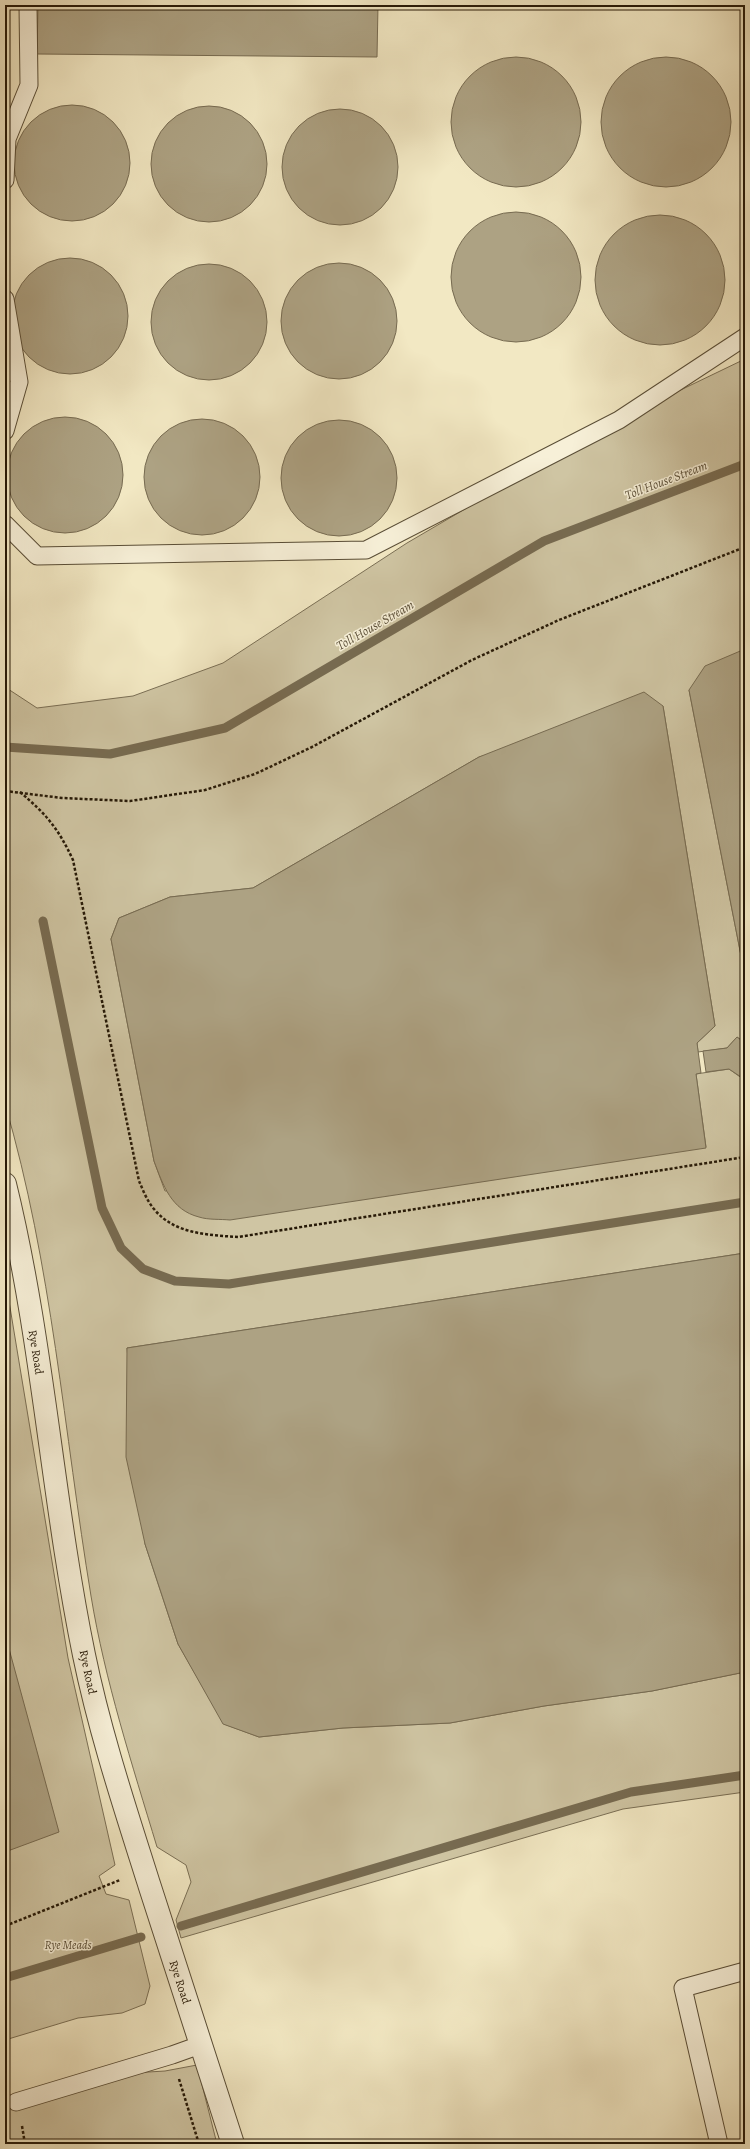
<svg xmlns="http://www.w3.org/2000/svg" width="750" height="2149" font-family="Alegreya,serif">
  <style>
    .green { fill: #cfc5a3; stroke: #7a6f55 }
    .water { fill: #ada283; stroke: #776b51 }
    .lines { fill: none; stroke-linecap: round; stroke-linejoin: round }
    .stream { stroke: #776b51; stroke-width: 9 }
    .service-casing { stroke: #594d36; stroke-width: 19 }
    .minor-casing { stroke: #594d36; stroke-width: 24 }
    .path { stroke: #261907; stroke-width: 2.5; stroke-dasharray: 3 2; stroke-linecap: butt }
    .service { stroke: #f7f0d8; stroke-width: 17 }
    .minor { stroke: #f7f0d8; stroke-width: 22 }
    .labels { text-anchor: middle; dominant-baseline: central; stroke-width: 3; stroke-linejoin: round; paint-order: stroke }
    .street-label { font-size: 12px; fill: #261907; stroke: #f7f0d8 }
    .park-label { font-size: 12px; font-style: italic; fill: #594d36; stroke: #f7f0d8 }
    .water-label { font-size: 13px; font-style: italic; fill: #5c5039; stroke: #f7f0d8 }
  </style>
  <rect width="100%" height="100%" fill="#f2e8c3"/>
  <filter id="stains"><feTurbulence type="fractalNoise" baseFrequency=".005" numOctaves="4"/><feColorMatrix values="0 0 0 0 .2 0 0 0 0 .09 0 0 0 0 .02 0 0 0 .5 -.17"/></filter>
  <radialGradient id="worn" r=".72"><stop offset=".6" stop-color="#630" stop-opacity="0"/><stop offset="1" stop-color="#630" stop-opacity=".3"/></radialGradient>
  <g class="green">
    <path d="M745 359V650L689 690 745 976V1043L737 1037 727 1048 698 1052 697 1043 715 1026 663 706 479 757 253 888 170 897 119 918 111 939 154 1161 165 1191 706 1147 696 1074 729 1069 743 1079 745 1077V1253L127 1348 145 1544 178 1644 224 1724 259 1737 343 1728 450 1723 544 1706 652 1691 745 1672V1792L623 1809 181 1938 176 1920 191 1882 186 1865 157 1847C132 1764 105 1681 91 1596 64 1432 52 1264 5 1104V687L37 708 133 696 223 663 407 543 610 424Z"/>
    <path d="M5 1277 68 1658 115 1865 99 1876 106 1894 129 1900 150 1986 145 2004 122 2013 78 2018 5 2040Z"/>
    <path d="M197 2065 217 2144H5V2110L132 2073 165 2071Z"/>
  </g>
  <g class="water">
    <path d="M38 5H378L377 57 37 54Z"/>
    <path d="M469 5H720V6Z"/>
    <circle cx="666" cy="122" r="65"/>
    <circle cx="516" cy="122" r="65"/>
    <circle cx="72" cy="163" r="58"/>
    <circle cx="209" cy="164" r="58"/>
    <circle cx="340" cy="167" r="58"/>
    <circle cx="516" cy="277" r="65"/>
    <circle cx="660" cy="280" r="65"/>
    <circle cx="70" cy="316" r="58"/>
    <circle cx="339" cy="321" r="58"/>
    <circle cx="209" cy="322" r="58"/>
    <circle cx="65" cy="475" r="58"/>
    <circle cx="202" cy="477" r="58"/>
    <circle cx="339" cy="478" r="58"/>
    <path d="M745 649V976L689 690 705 666Z"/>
    <path d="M644 692 663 706 715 1026 697 1043 701 1073 696 1074 706 1148 230 1220C220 1219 208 1220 199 1217 171 1210 163 1185 154 1161L111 939 119 918 170 897 253 888 479 757Z"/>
    <path d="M737 1037 745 1043 744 1079 729 1069 706 1072 703 1051 727 1048Z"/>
    <path d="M745 1253V1672L652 1691 544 1706 450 1723 343 1728 259 1737 223 1724 178 1644 145 1544 126 1457 127 1348Z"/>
    <path d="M5 1634 59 1832 5 1852Z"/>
  </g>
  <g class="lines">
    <g class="stream">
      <path d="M5 747 110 754 225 728 544 541 745 464"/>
      <path d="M43 921 102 1208 121 1248 143 1269 175 1281 229 1284 745 1202"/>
      <path d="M181 1926 631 1792 745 1775"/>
      <path d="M5 1978 141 1937"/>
    </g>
    <defs>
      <g id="service">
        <path d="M5 180 7 139 29 85 28 5"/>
        <path d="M5 299 19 382 5 431"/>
        <path d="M5 524 37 556 366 550 619 420 745 337"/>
        <path d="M16 2102 172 2055 200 2045"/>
        <path d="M719 2144 683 1988 745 1971"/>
      </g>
      <path id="minor" d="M5 1184C43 1339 52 1499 84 1655 100 1733 125 1808 149 1884 177 1971 205 2058 233 2144"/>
    </defs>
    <use href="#service" class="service-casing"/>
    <use href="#minor" class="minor-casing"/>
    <g class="path">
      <path d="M5 791 62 798 130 801 205 790 255 774 312 747 472 660 559 620 745 547"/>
      <path d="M20 792C47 815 58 828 73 860L139 1181C143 1190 147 1201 154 1209 174 1234 208 1235 238 1237L745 1157"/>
      <path d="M5 1926 120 1880"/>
      <path d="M179 2079 199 2144"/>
      <path d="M22 2126 25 2144"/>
    </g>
    <use href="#service" class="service"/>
    <use href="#minor" class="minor"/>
  </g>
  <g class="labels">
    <g class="street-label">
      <text transform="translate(36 1352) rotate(81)">Rye Road</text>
      <text transform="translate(88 1672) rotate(78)">Rye Road</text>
      <text transform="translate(180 1982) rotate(72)">Rye Road</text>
    </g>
    <g class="park-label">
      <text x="68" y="1945">Rye Meads</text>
    </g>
    <g class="water-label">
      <text transform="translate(666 480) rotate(-21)">Toll House Stream</text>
      <text transform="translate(375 625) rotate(-30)">Toll House Stream</text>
    </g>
  </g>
  <rect width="750" height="2149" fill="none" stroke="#f2e8c3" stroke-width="20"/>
  <rect x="6" y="6" width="738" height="2137" fill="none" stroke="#261907" stroke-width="2"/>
  <rect x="10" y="10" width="730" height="2129" fill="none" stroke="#261907"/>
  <rect width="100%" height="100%" filter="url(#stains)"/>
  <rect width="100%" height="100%" fill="url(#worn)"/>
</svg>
